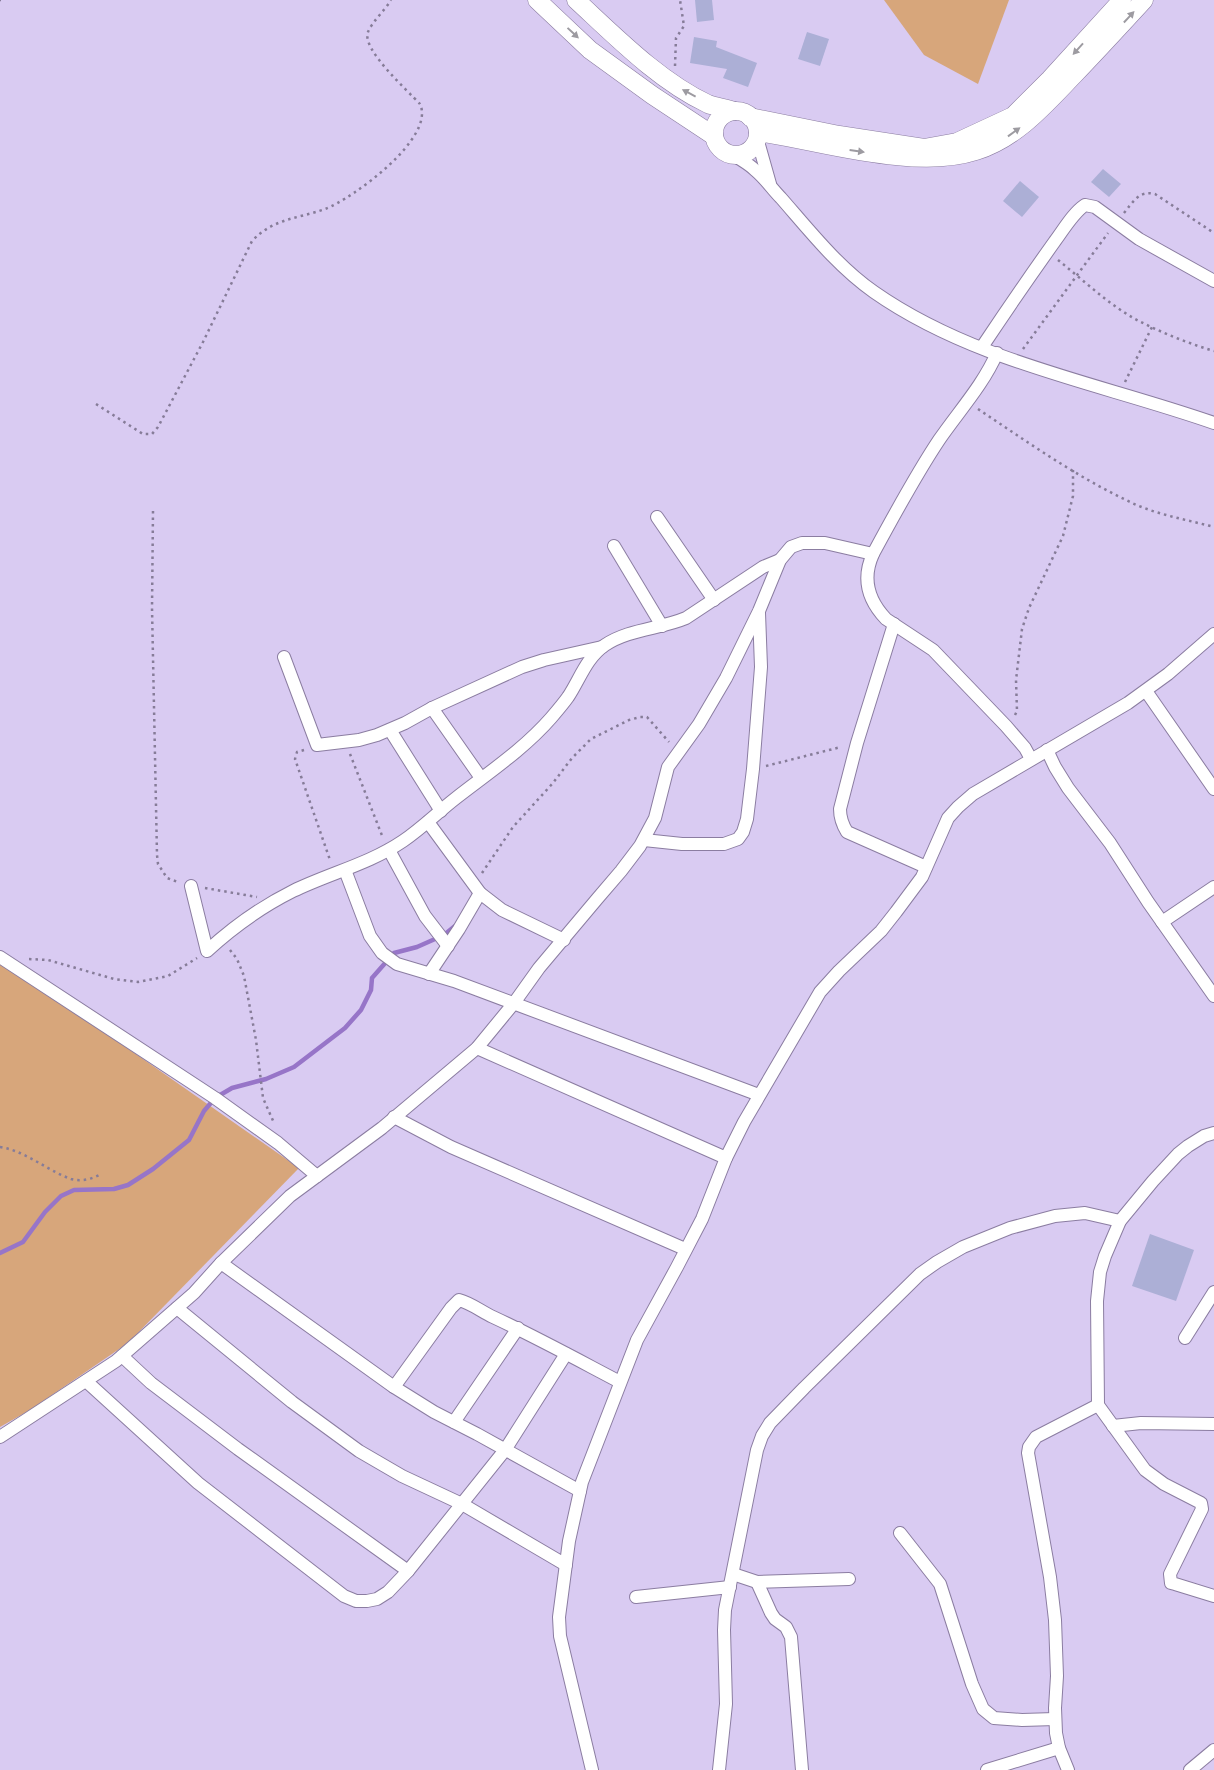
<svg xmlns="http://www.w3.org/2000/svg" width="1214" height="1770" font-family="'Sofia Sans Condensed',sans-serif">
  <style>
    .green { fill: #d7a67b }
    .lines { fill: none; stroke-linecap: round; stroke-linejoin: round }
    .stream { stroke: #9775c8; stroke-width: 4.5 }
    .building { fill: #acafd6 }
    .street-casing { stroke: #8b7da1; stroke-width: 14 }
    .secondary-casing { stroke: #8b7da1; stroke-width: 19 }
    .path { stroke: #867c98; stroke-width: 2.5; stroke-dasharray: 2.5 4; stroke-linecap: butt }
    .street { stroke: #fff; stroke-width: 12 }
    .secondary { stroke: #fff; stroke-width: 18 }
    .oneway { fill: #9d9ba1 }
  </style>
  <rect width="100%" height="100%" fill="#d9cbf2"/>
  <g class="green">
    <path d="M884 0H1009L978 84 924 55Z"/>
    <path d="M0 959 299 1168 128 1343 30 1410 0 1427Z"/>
  </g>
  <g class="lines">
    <path class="stream" d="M0 1253 23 1242 45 1212 61 1196 74 1190 114 1189 128 1185 153 1169 189 1140 204 1111 215 1098 232 1088 266 1079 294 1067 345 1028 361 1010 371 990 372 978 394 953 417 947 444 935 455 926"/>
  </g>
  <g class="building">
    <path d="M695 0H712L714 20 697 22Z"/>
    <path d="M807 32 829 39 820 66 798 59Z"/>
    <path d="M694 37 717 41 716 47 757 63 748 87 723 78 727 69 690 63Z"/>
    <path d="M1103 169 1121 184 1109 197 1091 182Z"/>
    <path d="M1020 181 1039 197 1022 217 1003 201Z"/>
    <path d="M1150 1234 1194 1250 1176 1301 1132 1286Z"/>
  </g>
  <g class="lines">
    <defs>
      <g id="street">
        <path d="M757 138 770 184"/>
        <path d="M734 155C741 160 749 164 755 170 765 178 772 189 781 198 809 230 838 267 874 292 974 362 1100 383 1214 423"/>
        <path d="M982 347C1006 311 1030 276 1055 241 1064 229 1073 213 1085 205L1095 207 1139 239 1214 281"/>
        <path d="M997 353C983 385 959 411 939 440 915 476 894 515 873 554 862 578 868 600 886 619L933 650 1006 726 1025 748 1031 759"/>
        <path d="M657 517 714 600"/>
        <path d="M614 546 662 626"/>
        <path d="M894 624 857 743 840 809C840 818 842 824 847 832L926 867"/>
        <path d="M284 657 317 745 359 740 377 735 405 723 432 708 522 667 544 660 602 647"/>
        <path d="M1146 691 1214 789"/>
        <path d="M432 708 481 778"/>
        <path d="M390 730 441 811"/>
        <path d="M1047 750 1055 767 1068 788 1110 843 1148 902 1214 996"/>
        <path d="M428 822 480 893 502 910 564 940"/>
        <path d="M644 840 682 844H724L738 839 743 832 747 819 753 769 761 667 759 613"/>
        <path d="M389 850 425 916 448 946"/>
        <path d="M345 870 370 936 382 953 397 964 454 981 759 1095"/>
        <path d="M191 886 207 951C232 928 263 906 293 891 330 873 369 864 403 841 422 828 438 812 456 798 488 773 524 749 551 718 557 711 563 704 568 697 580 679 586 658 605 645 629 629 660 629 686 618L763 567 780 560"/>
        <path d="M1162 922 1214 887"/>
        <path d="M0 957 215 1098 278 1143 317 1176"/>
        <path d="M429 974 459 929 480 893"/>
        <path d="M477 1048 726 1158"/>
        <path d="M394 1117 451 1147 685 1249"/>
        <path d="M221 1263 394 1387 434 1412 477 1434 580 1491"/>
        <path d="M177 1308 292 1402 359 1451 402 1476 462 1504 566 1565"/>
        <path d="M1185 1338 1214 1292"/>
        <path d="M122 1356 151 1383 238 1449 408 1571"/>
        <path d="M86 1381 198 1483 344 1596 356 1601H367L377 1599 388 1592 408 1571 505 1450 566 1354"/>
        <path d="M394 1387 451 1308 459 1300C471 1303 482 1312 493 1317 536 1337 578 1360 620 1382"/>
        <path d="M1098 1405 1145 1470 1164 1484 1201 1503 1202 1509 1170 1574 1171 1583 1175 1584 1214 1596"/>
        <path d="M454 1422 518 1328"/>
        <path d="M1113 1426 1141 1423 1214 1424"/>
        <path d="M0 1437 116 1361 194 1293 221 1263 290 1196 382 1128 477 1048 514 1003 539 968 597 899 621 871 640 846 655 818 668 767 699 724 726 678 759 611 780 560 791 547 802 543H825L873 554"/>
        <path d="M900 1533 940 1584 972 1684 983 1709 994 1718 1022 1720 1055 1719"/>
        <path d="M733 1574 757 1582 849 1579"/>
        <path d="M757 1582 771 1613 775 1619 786 1627 791 1637 802 1770"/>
        <path d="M636 1597 730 1587"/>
        <path d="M592 1770 560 1636 559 1617 569 1541 582 1482 637 1340 677 1267 702 1219 726 1158 744 1122 820 992 839 971 881 931 896 912 922 877 948 818 958 807 973 794 1128 703 1168 674 1214 634"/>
        <path d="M719 1770 726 1704 724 1630 725 1610 757 1450 762 1436 770 1423 804 1388 920 1274 937 1262 963 1247 1010 1228 1055 1216 1085 1213 1120 1221"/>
        <path d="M987 1770 1059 1748"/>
        <path d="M1068 1770 1059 1748 1056 1733 1055 1708 1057 1676 1055 1620 1050 1577 1028 1453 1029 1447 1036 1437 1098 1405 1097 1301 1100 1272 1105 1256 1120 1221 1153 1181 1178 1154 1188 1146 1204 1136 1214 1133"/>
        <path d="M1190 1770 1214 1750"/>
      </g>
      <g id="secondary">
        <path d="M537 0 590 50 652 95 714 136"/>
        <path d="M576 0C615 36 659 81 708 104 716 107 726 108 734 111"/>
        <circle cx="736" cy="133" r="22"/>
        <path d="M750 117 839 135 924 148 957 142 1013 116 1050 79 1122 0"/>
        <path d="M758 132C804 139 849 152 896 156 922 159 951 159 976 151 1017 138 1045 105 1074 75 1098 50 1121 25 1144 0"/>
      </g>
    </defs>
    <use href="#street" class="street-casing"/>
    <use href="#secondary" class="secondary-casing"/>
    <g class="path">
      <path d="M0 0H1"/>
      <path d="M675 66 676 38 684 26 680 0"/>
      <path d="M1124 213C1133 202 1139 190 1155 194L1214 233"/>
      <path d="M1058 260C1083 280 1107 303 1135 319 1160 332 1187 343 1214 351"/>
      <path d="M1023 349 1108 233"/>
      <path d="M1125 382 1152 327"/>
      <path d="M96 404 143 434H152L158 427 203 342 252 241C274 218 297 219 325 209 352 199 436 138 420 104 408 91 361 49 368 32 372 22 385 10 391 0"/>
      <path d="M978 409C1026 441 1074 475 1126 500 1153 514 1184 519 1214 527"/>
      <path d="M153 511 152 608 157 855 158 864 167 878 178 882"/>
      <path d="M1015 715 1017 711 1016 680 1022 629 1029 608 1063 536 1073 496V470"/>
      <path d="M304 750 297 752 295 759 330 860"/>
      <path d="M350 754 383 838"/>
      <path d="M766 766 841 747"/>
      <path d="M482 873 513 827 553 783 572 758 591 739 629 720 640 717H647L669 742"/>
      <path d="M205 888 257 897"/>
      <path d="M230 950 237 959 244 976 256 1040 263 1098 274 1123"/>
      <path d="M29 959 48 960 114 979 138 982 168 976 197 958"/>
      <path d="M0 1147C26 1151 46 1170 71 1179 81 1182 92 1179 101 1174"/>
    </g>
    <use href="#street" class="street"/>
    <use href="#secondary" class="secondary"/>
  </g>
  <defs><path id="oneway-solid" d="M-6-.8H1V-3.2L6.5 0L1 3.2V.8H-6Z" transform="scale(1.25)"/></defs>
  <g class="oneway">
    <use href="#oneway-solid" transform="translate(1129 17) rotate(-47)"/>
    <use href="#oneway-solid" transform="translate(573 33) rotate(43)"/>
    <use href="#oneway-solid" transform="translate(1078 49) rotate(132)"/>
    <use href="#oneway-solid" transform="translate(689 93) rotate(-152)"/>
    <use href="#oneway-solid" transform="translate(1014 132) rotate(-36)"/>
    <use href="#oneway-solid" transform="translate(857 151) rotate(8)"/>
  </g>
</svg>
